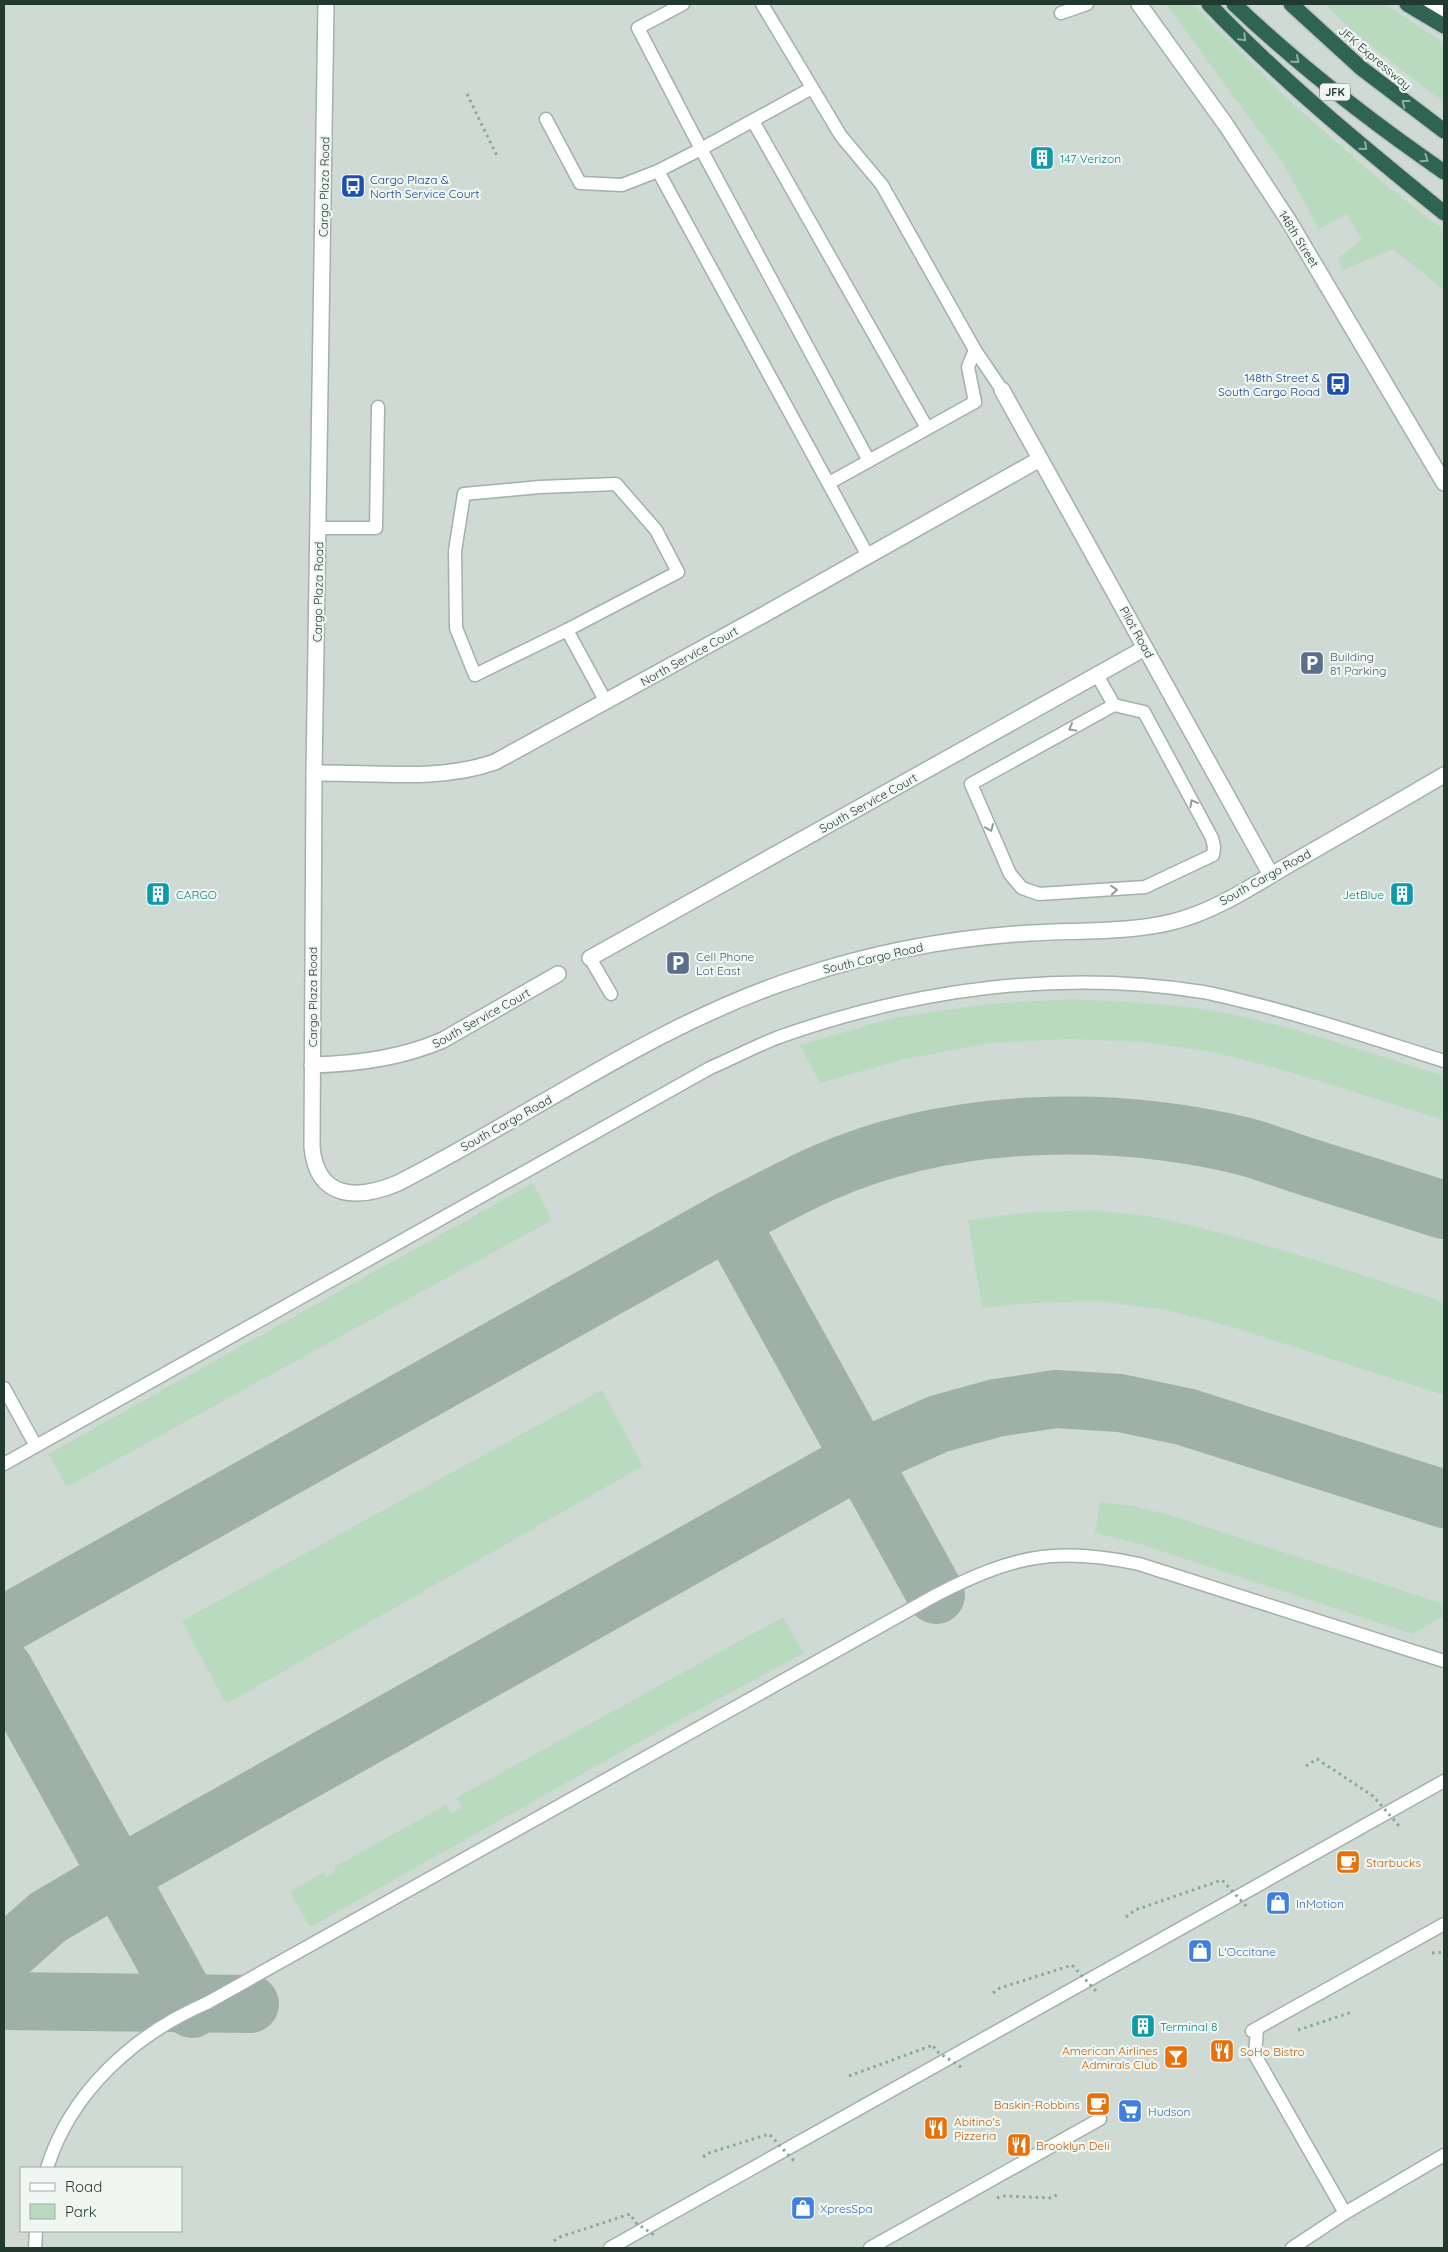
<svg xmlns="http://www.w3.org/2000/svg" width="1448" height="2252" font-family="Quicksand,sans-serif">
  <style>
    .built { fill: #cedad3; fill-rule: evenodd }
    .green { fill: #badabf }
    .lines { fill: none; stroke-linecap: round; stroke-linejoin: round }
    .taxiway { stroke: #9eb0a8; stroke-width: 58 }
    .service-casing { stroke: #a3b1aa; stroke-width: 15 }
    .minor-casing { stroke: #a3b1aa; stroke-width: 18 }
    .motorway-casing { stroke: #bdc4c1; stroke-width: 18 }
    .path { stroke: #82ac9a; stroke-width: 3; stroke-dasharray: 2.5 4; stroke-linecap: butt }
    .service { stroke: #fff; stroke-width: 12 }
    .minor { stroke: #fff; stroke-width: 15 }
    .motorway { stroke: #306452; stroke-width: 15 }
    .path-bridge { stroke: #82ac9a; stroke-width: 3; stroke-dasharray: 2.5 4; stroke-linecap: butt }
    .oneway { stroke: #90aea2 }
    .oneway2 { stroke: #909c98 }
    .labels { text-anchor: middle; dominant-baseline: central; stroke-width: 4.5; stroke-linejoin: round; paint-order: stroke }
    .shield { fill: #f0f7f3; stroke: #60726a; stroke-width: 1 }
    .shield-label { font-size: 11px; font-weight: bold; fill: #223930 }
    .street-label { font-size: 12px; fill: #223930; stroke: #f0f7f3 }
    .culture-label { font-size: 12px; fill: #0d838f; stroke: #f0f7f3; text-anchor: start }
    .transit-label { font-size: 12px; fill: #164399; stroke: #f0f7f3; text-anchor: start }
    .service-label { font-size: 12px; fill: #4e5e75; stroke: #f0f7f3; text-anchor: start }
    .food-label { font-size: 12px; fill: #c56008; stroke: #f0f7f3; text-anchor: start }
    .shop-label { font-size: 12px; fill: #366cbe; stroke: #f0f7f3; text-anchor: start }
  </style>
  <rect width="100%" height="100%" fill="#e0eae4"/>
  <path class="built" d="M4 4H1444V2248H4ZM21 2168H181V2231H21Z"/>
  <g class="green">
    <path d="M1166 4H1193L1293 104 1382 182 1444 230V290L1393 249 1343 270 1338 258 1362 240 1347 214 1319 229 1284 165Z"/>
    <path d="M1325 4H1385L1444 43V103L1349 28Z"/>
    <path d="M1071 999C1122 1002 1175 1003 1226 1013 1300 1028 1372 1054 1444 1076V1120L1290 1072 1217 1053 1146 1042 1070 1039 990 1043 901 1060 820 1083 800 1045 893 1018 987 1004Z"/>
    <path d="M533 1183 552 1220 67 1487 48 1454Z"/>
    <path d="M1091 1210C1115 1213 1139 1214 1163 1219 1258 1240 1351 1271 1444 1302V1395L1226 1325 1166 1310 1097 1301 1033 1303 982 1308 968 1220 1024 1213Z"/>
    <path d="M602 1390 643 1466 226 1704 182 1621Z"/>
    <path d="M1100 1502 1132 1506 1166 1514 1444 1604V1616L1412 1634 1140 1544 1095 1533Z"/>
    <path d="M783 1617 804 1653 646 1738 310 1927 290 1892 324 1872 327 1877 335 1871 334 1867 446 1805 452 1814 463 1807 456 1798Z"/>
  </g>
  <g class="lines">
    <g class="taxiway">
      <path d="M729 1220 936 1595"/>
      <path d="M4 1625 729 1220C760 1205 791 1187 823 1173 950 1117 1110 1114 1243 1146 1266 1152 1288 1161 1311 1168 1355 1182 1400 1196 1444 1210"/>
      <path d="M4 1669 192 2009"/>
      <path d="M4 1956 48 1917 118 1876 862 1458 938 1424 996 1408 1056 1399 1120 1403 1186 1417 1444 1499"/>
      <path d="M4 2001 250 2004"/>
    </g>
    <defs>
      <g id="service">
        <path d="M683 4 638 28 701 149 658 171 868 556"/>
        <path d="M762 4 841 136 882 185 975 350 1002 390"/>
        <path d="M1061 13 1087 4"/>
        <path d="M812 88 701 149 869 461"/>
        <path d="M546 119 580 183 622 185 658 171"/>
        <path d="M753 121 927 428"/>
        <path d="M829 483 975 402 968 367 975 350"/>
        <path d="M616 484 656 530 678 572 567 630 475 675 456 628 455 551 464 494 540 487Z"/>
        <path d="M319 528H376L378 407"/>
        <path d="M567 630 606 702"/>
        <path d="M1097 675 1114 705 1144 712 1212 838 1214 847 1213 855 1145 887 1039 894 1022 888 1010 874 971 784 1114 705"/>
        <path d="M590 958 611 994"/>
        <path d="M4 1388 36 1446"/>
        <path d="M4 1464 710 1068C733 1058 756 1046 779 1037 915 989 1060 969 1203 992 1220 995 1237 1000 1255 1004 1319 1020 1381 1041 1444 1061"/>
        <path d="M1257 2029 1255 2055 1345 2213"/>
        <path d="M1252 2031 1444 1924"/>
        <path d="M47 2168C71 2091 135 2034 207 2003L936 1595C1012 1556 1055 1546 1139 1564L1444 1661"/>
        <path d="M35 2248 36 2231"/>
        <path d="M610 2248 1444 1781"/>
        <path d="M870 2248 1100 2119"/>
        <path d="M1292 2248 1345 2213 1444 2155"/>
      </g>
      <g id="minor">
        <path d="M326 4 314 773 312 1147C317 1200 358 1200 398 1183 532 1115 655 1024 800 977 874 952 952 938 1030 933 1077 930 1127 933 1172 922 1214 912 1254 885 1290 864 1342 834 1393 805 1444 775"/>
        <path d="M1139 4 1226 125 1290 223 1444 483"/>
        <path d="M1432 4 1444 14"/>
        <path d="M1002 390 1271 875"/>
        <path d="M314 773C374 772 438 782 495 762L765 614 1040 459"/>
        <path d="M590 958 1145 648"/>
        <path d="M312 1065C357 1064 402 1058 443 1040L558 974"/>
      </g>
      <g id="motorway">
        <path d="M1209 4C1281 80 1363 147 1444 213"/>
        <path d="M1234 4C1299 66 1370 121 1444 172"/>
        <path d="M1291 4 1361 68 1444 131"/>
        <path d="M1407 4 1444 26"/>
      </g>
    </defs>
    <use href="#service" class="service-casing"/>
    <use href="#minor" class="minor-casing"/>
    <use href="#motorway" class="motorway-casing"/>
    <g class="path">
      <path d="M467 94 498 158"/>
      <path d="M1432 1953 1444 1952"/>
      <path d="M1298 2030 1352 2012"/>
      <path d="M997 2198 1003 2196 1052 2198 1058 2194"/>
    </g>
    <use href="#service" class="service"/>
    <use href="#minor" class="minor"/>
    <use href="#motorway" class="motorway"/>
    <g class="path-bridge">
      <path d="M1306 1766 1317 1759 1373 1796 1400 1827"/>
      <path d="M1126 1917 1135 1910 1222 1880 1247 1907"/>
      <path d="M993 1993 1000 1988 1072 1965 1096 1991"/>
      <path d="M849 2076 933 2045 936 2051 961 2067"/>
      <path d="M703 2157 709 2153 769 2134 794 2161"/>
      <path d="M554 2241 560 2237 630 2214 636 2223 657 2237"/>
    </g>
  </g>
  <defs><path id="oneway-chevron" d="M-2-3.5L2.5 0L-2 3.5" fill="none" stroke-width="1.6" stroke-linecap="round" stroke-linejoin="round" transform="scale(1.25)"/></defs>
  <g class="oneway">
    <use href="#oneway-chevron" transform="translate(1243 38) rotate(45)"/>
    <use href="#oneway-chevron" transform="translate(1296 60) rotate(40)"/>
    <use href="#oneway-chevron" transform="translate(1405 103) rotate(-143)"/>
    <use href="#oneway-chevron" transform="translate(1364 147) rotate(41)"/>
    <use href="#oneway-chevron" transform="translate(1425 159) rotate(34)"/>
  </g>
  <g class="oneway2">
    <use href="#oneway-chevron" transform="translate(1072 728) rotate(151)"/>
    <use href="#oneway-chevron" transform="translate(1193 803) rotate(-119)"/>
    <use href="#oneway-chevron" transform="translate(990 828) rotate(67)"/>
    <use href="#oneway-chevron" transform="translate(1114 890) rotate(-5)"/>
  </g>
  <defs>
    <symbol id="building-square" viewBox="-11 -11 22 22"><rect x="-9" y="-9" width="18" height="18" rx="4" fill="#0f9aa8" stroke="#f0f7f3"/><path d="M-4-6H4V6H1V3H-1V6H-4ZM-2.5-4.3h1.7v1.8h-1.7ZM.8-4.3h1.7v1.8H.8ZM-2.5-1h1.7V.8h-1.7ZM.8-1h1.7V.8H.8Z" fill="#fff"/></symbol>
    <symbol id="bus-square" viewBox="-11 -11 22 22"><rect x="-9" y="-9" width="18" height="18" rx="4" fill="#1a4fb4" stroke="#f0f7f3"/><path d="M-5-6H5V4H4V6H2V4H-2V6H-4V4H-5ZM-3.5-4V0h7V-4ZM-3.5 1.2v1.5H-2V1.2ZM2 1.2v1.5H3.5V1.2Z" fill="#fff"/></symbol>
    <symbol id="parking-square" viewBox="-11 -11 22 22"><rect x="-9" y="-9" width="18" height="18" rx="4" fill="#5c6f8a" stroke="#f0f7f3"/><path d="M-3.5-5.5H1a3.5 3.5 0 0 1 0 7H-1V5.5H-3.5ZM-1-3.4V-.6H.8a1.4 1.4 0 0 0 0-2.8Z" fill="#fff"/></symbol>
    <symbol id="cafe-square" viewBox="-11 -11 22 22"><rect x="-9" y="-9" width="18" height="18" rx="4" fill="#e8710a" stroke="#f0f7f3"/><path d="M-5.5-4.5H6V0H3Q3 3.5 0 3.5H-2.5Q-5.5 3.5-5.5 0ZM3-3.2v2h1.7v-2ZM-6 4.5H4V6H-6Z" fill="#fff"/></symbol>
    <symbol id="shop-square" viewBox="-11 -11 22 22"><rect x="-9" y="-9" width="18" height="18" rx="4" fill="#3f7fe0" stroke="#f0f7f3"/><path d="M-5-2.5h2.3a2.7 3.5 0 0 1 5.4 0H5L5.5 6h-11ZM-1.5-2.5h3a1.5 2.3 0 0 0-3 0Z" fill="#fff"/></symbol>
    <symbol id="restaurant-square" viewBox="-11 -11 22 22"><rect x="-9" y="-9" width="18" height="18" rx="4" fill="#e8710a" stroke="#f0f7f3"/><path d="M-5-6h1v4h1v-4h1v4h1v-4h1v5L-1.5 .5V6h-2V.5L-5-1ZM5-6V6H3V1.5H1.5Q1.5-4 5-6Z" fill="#fff"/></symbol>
    <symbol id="bar-square" viewBox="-11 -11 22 22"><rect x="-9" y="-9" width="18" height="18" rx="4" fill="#e8710a" stroke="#f0f7f3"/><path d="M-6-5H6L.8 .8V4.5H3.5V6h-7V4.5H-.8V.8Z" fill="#fff"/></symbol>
    <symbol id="supermarket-square" viewBox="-11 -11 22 22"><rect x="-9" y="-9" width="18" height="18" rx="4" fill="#3f7fe0" stroke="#f0f7f3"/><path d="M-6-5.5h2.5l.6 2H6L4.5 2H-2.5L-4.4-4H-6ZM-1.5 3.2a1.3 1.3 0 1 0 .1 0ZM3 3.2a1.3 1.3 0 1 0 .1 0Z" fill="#fff"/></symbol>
  </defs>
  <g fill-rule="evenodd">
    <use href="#building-square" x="1028" y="144" width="28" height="28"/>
    <use href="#bus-square" x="339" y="172" width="28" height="28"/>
    <use href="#bus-square" x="1324" y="370" width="28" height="28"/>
    <use href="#parking-square" x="1298" y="649" width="28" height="28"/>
    <use href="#building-square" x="144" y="880" width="28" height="28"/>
    <use href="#building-square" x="1388" y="880" width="28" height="28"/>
    <use href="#parking-square" x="664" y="949" width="28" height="28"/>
    <use href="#cafe-square" x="1334" y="1848" width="28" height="28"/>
    <use href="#shop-square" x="1264" y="1889" width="28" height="28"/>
    <use href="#shop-square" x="1186" y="1937" width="28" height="28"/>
    <use href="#building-square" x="1129" y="2012" width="28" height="28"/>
    <use href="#restaurant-square" x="1208" y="2037" width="28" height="28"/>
    <use href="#bar-square" x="1162" y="2043" width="28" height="28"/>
    <use href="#cafe-square" x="1084" y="2090" width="28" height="28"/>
    <use href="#supermarket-square" x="1116" y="2097" width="28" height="28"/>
    <use href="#restaurant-square" x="922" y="2114" width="28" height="28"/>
    <use href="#restaurant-square" x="1005" y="2131" width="28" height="28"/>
    <use href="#shop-square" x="789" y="2194" width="28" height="28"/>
  </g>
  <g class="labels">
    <rect class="shield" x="1320" y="83.5" width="30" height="17" rx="4"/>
    <g class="shield-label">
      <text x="1335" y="92">JFK</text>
    </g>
    <g class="street-label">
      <text transform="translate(1375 58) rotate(40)">JFK Expressway</text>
      <text transform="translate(324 187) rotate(-89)">Cargo Plaza Road</text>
      <text transform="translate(1299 239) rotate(58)">148th Street</text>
      <text transform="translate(318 592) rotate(-89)">Cargo Plaza Road</text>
      <text transform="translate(1137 632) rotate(61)">Pilot Road</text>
      <text transform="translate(689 656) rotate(-29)">North Service Court</text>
      <text transform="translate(868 803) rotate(-29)">South Service Court</text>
      <text transform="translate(1265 877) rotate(-29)">South Cargo Road</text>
      <text transform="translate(873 958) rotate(-13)">South Cargo Road</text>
      <text transform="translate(312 997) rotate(-90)">Cargo Plaza Road</text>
      <text transform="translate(481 1018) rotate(-29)">South Service Court</text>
      <text transform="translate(506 1123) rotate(-29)">South Cargo Road</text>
    </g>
    <g class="culture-label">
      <text x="1060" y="158">147 Verizon</text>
      <text x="176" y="894">CARGO</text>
      <text x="1384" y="894" text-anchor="end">JetBlue</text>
      <text x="1160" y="2026">Terminal 8</text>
    </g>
    <g class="transit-label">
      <text x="370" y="179">Cargo Plaza &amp;<tspan x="370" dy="14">North Service Court</tspan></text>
      <text x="1320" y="377" text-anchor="end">148th Street &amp;<tspan x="1320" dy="14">South Cargo Road</tspan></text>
    </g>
    <g class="service-label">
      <text x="1330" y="656">Building<tspan x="1330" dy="14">81 Parking</tspan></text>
      <text x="696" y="956">Cell Phone<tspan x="696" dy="14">Lot East</tspan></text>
    </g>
    <g class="food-label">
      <text x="1366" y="1862">Starbucks</text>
      <text x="1158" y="2050" text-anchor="end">American Airlines<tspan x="1158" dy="14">Admirals Club</tspan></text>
      <text x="1240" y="2051">SoHo Bistro</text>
      <text x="1080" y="2104" text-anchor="end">Baskin-Robbins</text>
      <text x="954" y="2121">Abitino's<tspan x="954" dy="14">Pizzeria</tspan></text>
      <text x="1036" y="2145">Brooklyn Deli</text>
    </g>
    <g class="shop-label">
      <text x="1296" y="1903">InMotion</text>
      <text x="1218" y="1951">L'Occitane</text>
      <text x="1148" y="2111">Hudson</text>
      <text x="820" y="2208">XpresSpa</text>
    </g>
  </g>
  <rect width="1448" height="2252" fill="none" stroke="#223930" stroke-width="10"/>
  <rect x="20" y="2167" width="162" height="65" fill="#f0f7f3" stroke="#9eaba5"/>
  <rect x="30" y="2183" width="25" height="8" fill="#ffffff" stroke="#9eaba5"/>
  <text x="65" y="2192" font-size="15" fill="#223930">Road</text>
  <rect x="30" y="2204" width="25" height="15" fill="#badabf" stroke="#9eaba5"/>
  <text x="65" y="2217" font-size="15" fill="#223930">Park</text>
</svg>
